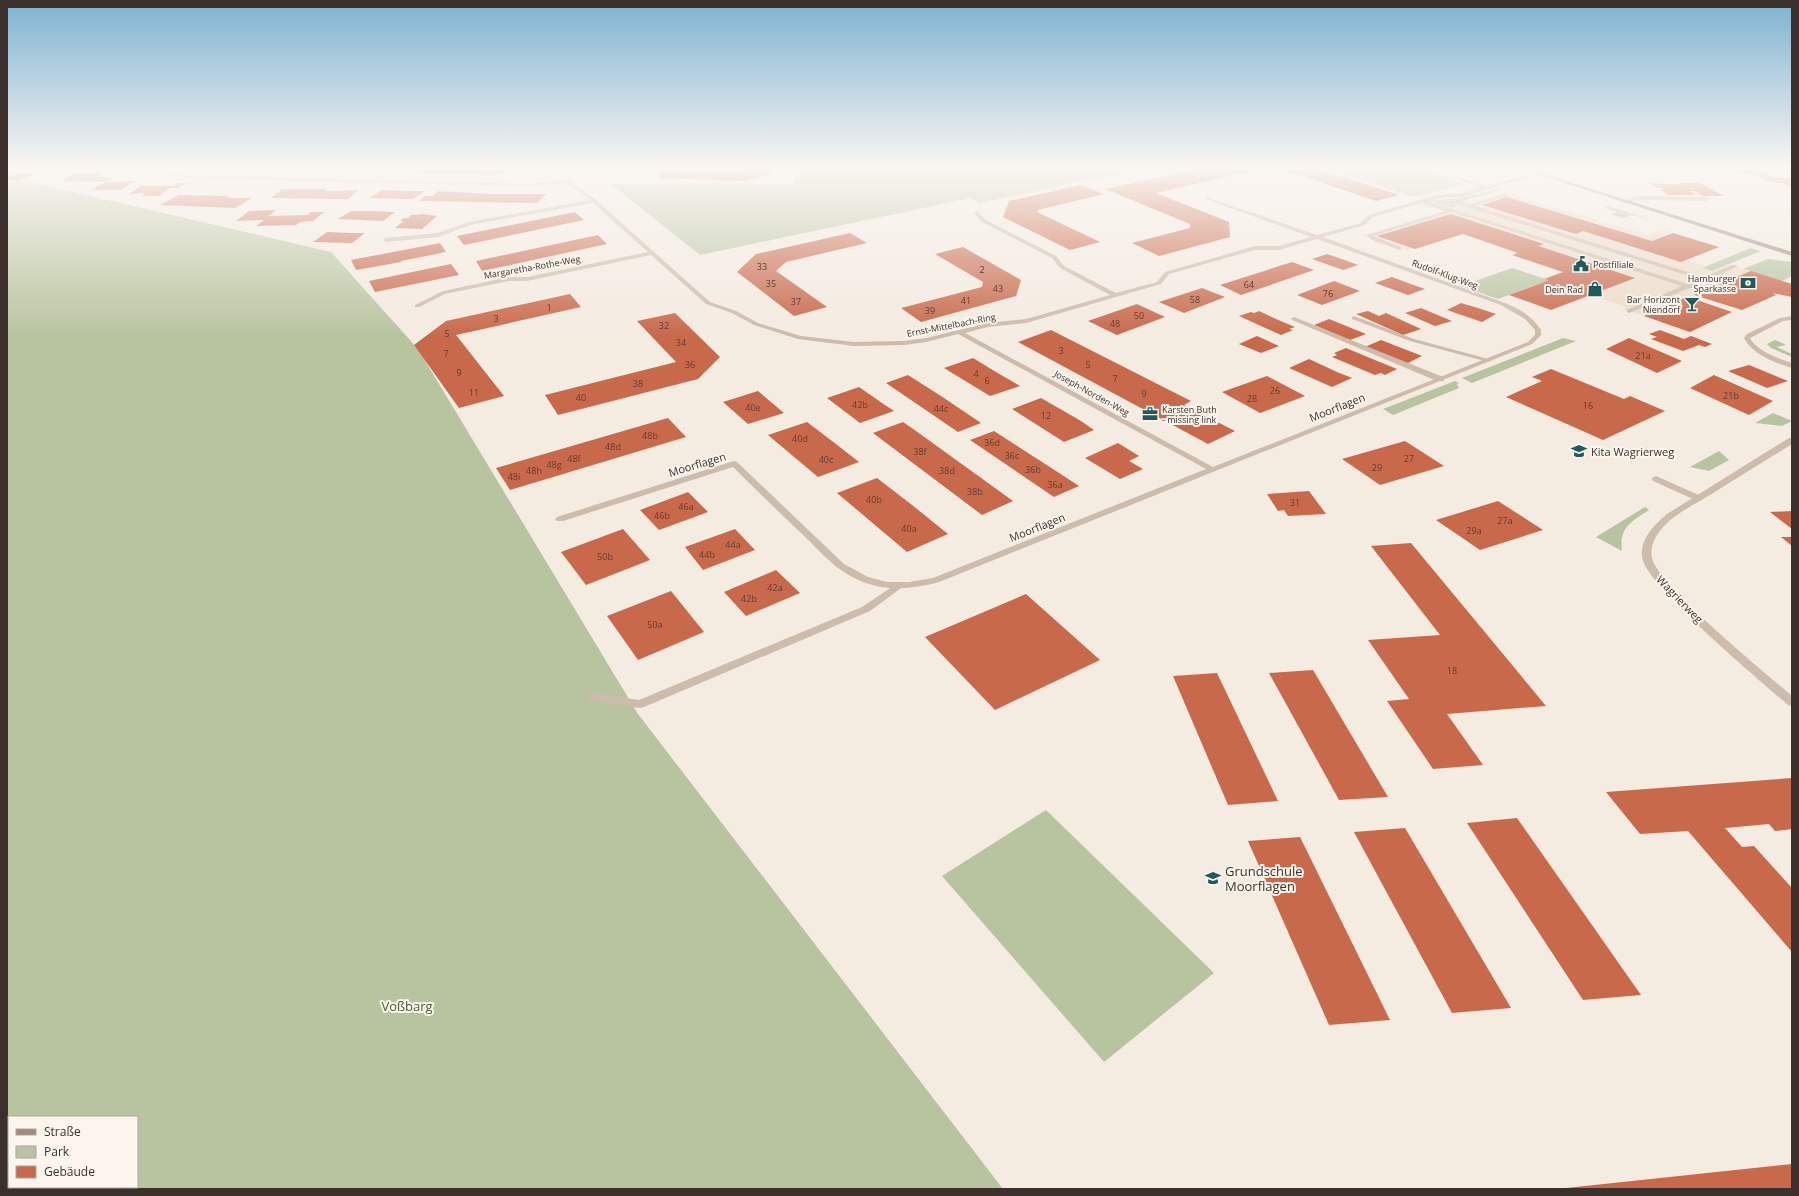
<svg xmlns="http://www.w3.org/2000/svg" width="1799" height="1196" font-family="'Open Sans',sans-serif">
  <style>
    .green { fill: #b8c4a0; fill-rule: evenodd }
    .plaza { fill: #ecdcc8 }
    .building { fill: #c8694b }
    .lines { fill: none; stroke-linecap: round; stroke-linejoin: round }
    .lane { fill: #cdbbac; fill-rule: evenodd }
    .street { fill: #cdbbac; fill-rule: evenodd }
    .secondary { fill: #a18a7d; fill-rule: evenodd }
    .labels { text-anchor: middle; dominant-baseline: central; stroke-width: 4; stroke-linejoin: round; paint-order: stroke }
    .far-poi-label { font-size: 9px; fill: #3b302b; stroke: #fbf5ee; text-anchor: end }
    .number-label { font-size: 9px; fill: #5e3e33 }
    .far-street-label { font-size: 9px; fill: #3b302b; stroke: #fbf5ee }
    .street-label { font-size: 11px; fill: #3b302b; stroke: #fbf5ee }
    .poi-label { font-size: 11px; fill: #3b302b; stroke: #fbf5ee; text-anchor: start }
    .near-poi-label { font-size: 13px; fill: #3b302b; stroke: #fbf5ee; text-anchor: start }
    .near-park-label { font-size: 13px; fill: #4a5a2e; stroke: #fbf5ee }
  </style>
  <rect width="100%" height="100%" fill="#f4ebe1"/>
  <g class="green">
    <path d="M800 169H1156L1082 181 980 203 971 198 700 255 611 184H791Z"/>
    <path d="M1329 169H1421L1464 184 1419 196 1407 195Z"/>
    <path d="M18 182 34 183 331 252 418 349 638 714 1003 1189H7V185ZM9 1117H137V1187H9Z"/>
    <path d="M1501 188 1504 189 1459 202 1440 199H1457Z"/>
    <path d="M1608 206 1652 220 1632 215 1623 218 1611 214 1618 212 1604 207Z"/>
    <path d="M1751 248 1761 251 1712 271 1702 268Z"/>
    <path d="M1768 259 1792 262V276L1782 281 1743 269Z"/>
    <path d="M1512 268 1549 280 1498 299 1461 286Z"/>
    <path d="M1563 338 1576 341 1472 383 1462 378Z"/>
    <path d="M1775 340 1786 345 1777 347 1792 354V357L1771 348 1767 344Z"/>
    <path d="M1455 381 1459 383 1457 384 1459 388 1393 415 1383 409Z"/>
    <path d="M1773 413 1792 421 1782 426 1755 423Z"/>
    <path d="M1719 451 1729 460 1709 471 1690 467Z"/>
    <path d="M1645 507 1649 510C1631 522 1619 527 1622 551L1596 537Z"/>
    <path d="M1046 810 1214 973 1104 1062 942 876Z"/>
  </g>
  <path class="plaza" d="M1507 193 1597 220V222L1604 224V222L1648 235 1662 230 1673 233 1652 241 1508 197 1483 205 1576 234 1583 231 1681 261 1686 260 1707 266 1702 268 1712 271 1728 264 1751 271 1695 294 1699 296 1650 318 1623 309 1626 307 1591 295 1634 277 1539 246 1543 244 1451 214 1377 236 1415 249 1408 251 1363 235 1445 211 1423 206 1418 202 1435 197 1468 205Z"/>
  <g class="building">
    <path d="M416 169H517L492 175 410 172Z"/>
    <path d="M747 169H772L768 175 745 181 657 178 664 170 736 172Z"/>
    <path d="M1197 169H1260L1156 193 1229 222 1230 237 1159 256 1132 243 1190 228V224L1105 189Z"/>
    <path d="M1281 169H1319L1399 195 1376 201Z"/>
    <path d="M1728 169H1759L1774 178H1791L1792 187 1782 183 1770 182 1750 173 1736 172Z"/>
    <path d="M18 173H37L19 180H7V177Z"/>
    <path d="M75 173H104L96 177H114L106 182 61 181Z"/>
    <path d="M135 181 121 190H91L106 182Z"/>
    <path d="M178 183H186L178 188H170L159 196H142L146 193 129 194 140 186H174Z"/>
    <path d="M1649 183 1683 185 1680 183H1700L1724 196H1703L1695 191H1689L1696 195H1669L1660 189H1665L1663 188H1658Z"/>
    <path d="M1081 185 1104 194 1038 210 1037 212 1100 242 1070 250 1003 217 1009 201Z"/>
    <path d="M282 189H327L325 191 359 190 348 199 271 198Z"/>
    <path d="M381 190 414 191H425L413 199 370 198Z"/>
    <path d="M439 191 490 194H546L537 203 419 201 425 196H432Z"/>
    <path d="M179 195 229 196 226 198H252L235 208 160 205Z"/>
    <path d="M1507 197 1652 241 1673 233 1719 247 1681 262 1583 231 1576 234 1482 205Z"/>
    <path d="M276 210 269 216 308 215 311 212H324L313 221 300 222 296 225 256 226 264 220 236 221 249 211Z"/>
    <path d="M351 211H373L395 212 383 221 338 219Z"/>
    <path d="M575 212 584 220 464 245 457 236Z"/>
    <path d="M1451 214 1544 244 1539 246 1635 278 1551 310 1509 295 1549 280 1544 279 1563 272 1512 255 1518 253 1463 234 1415 249 1377 236Z"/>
    <path d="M411 215 423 214 437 216 422 229 395 228 404 221H400L404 218H408Z"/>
    <path d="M327 232 352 233H365L352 243 313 242Z"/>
    <path d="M850 233 867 243 786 262 776 271 827 307 794 316 737 272 756 254Z"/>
    <path d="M598 235 607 244 482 271 476 261Z"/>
    <path d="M440 243 446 252 401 261V262L356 270 351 260Z"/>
    <path d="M963 247 1021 280 1016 296 921 322 901 308 982 287 983 282 935 254Z"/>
    <path d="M1327 254 1342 259 1358 265 1343 270 1312 259Z"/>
    <path d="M1292 262 1314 270 1241 295 1220 285Z"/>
    <path d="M451 264 459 275 375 292 369 281Z"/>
    <path d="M1751 271 1792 284V297L1773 293 1776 295 1742 310 1694 295Z"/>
    <path d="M1392 277 1408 283 1425 289 1408 295 1375 283Z"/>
    <path d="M1334 281 1360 291 1322 305 1297 295Z"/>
    <path d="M1202 288 1225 297 1184 313 1159 302Z"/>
    <path d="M570 294 581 307 456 335 504 396 459 408 414 345 446 321Z"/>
    <path d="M1686 297 1697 300 1732 312 1690 332 1644 316Z"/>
    <path d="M1461 303 1478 308 1496 314 1482 322 1447 310Z"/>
    <path d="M1137 304 1165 317 1117 335 1088 321Z"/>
    <path d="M1421 308 1452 321 1435 326 1405 313Z"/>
    <path d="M1259 311 1276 319 1295 327 1289 329 1293 330 1281 335 1239 316 1251 312 1254 313Z"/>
    <path d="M1368 311 1379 316 1386 313 1421 329 1403 335 1356 314Z"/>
    <path d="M675 313 720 357 698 379 558 415 545 395 676 362 637 321Z"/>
    <path d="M1329 319 1366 334 1350 340 1314 325Z"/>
    <path d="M1051 330 1191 401 1184 405 1235 431 1208 444 1018 342Z"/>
    <path d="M1660 330 1684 339 1691 336 1712 344 1705 347 1699 345 1683 351 1651 339 1657 337 1649 334Z"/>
    <path d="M1257 336 1279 346 1261 353 1239 344Z"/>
    <path d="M1629 338 1682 361 1657 373 1606 349Z"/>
    <path d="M1381 340 1422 356 1406 364 1365 347Z"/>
    <path d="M1346 348 1370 358 1397 369 1385 375 1381 373 1375 375 1332 357 1337 355 1334 353Z"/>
    <path d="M973 358 996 372 1020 386 990 396 944 368Z"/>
    <path d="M1309 359 1337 372 1352 378 1332 387 1289 368Z"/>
    <path d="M1749 365 1788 381 1767 388 1728 371Z"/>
    <path d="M1551 369 1624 399 1630 396 1665 411 1603 440 1506 397 1542 381 1532 377Z"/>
    <path d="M908 375 944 398 981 423 958 432 886 383Z"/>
    <path d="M1714 375 1773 401 1749 415 1690 388Z"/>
    <path d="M1267 376 1305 396 1260 413 1222 392Z"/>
    <path d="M859 387 882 403 894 411 860 423 827 398Z"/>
    <path d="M758 391 784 413 748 424 723 402Z"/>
    <path d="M1041 398 1081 421 1094 430 1064 442 1012 409Z"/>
    <path d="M668 418 686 437 510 490 496 468Z"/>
    <path d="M807 422 832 441 859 462 818 477 768 435Z"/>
    <path d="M903 422 916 431 1013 501 982 515 873 433Z"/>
    <path d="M994 431 1056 471 1079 486 1054 497 970 440Z"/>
    <path d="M1405 441 1444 466 1380 485 1342 459Z"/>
    <path d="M1118 443 1139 456 1129 461 1143 469 1120 479 1085 458Z"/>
    <path d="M877 478 912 505 948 534 907 552 837 493Z"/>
    <path d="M1309 491 1326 514 1288 516 1284 510 1278 511 1267 494Z"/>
    <path d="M688 492 708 512 659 530 640 510Z"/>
    <path d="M1498 501 1543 530 1480 550 1436 520Z"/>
    <path d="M1792 511V529L1770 512Z"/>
    <path d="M623 529 650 560 586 585 561 552Z"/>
    <path d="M735 529 755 550 703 570 685 547Z"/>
    <path d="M1781 537H1792V546Z"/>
    <path d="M1411 543 1546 706 1447 714 1483 765 1433 769 1387 701 1409 699 1368 640 1440 635 1371 546Z"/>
    <path d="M776 570 800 593 746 616 724 592Z"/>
    <path d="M671 591 704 632 638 660 607 616Z"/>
    <path d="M1026 594 1100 660 995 710 925 637Z"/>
    <path d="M1313 670 1388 797 1339 800 1269 673Z"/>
    <path d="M1217 673 1278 801 1228 805 1173 676Z"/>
    <path d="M1792 778V829L1775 831 1769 824 1725 828 1742 847 1754 846 1792 888V952L1688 831 1640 834 1606 792Z"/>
    <path d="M1517 818 1641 995 1583 1000 1467 823Z"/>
    <path d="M1405 828 1511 1008 1452 1013 1354 832Z"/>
    <path d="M1300 837 1390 1020 1329 1025 1248 841Z"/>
    <path d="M1792 1164V1189H1566V1188Z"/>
  </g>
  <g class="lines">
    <g class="lane">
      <path d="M71 169H77L60 174 58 173Z"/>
      <path d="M352 169H390L392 170 374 183 372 181 385 171 354 170Z"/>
      <path d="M1428 169H1434L1491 188 1486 189Z"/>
      <path d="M1638 196 1707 197 1710 199 1707 201 1638 200 1623 203 1620 201Z"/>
      <path d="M1431 197 1455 205 1456 206 1453 208 1429 200Z"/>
      <path d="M1354 316 1414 339 1492 360 1488 362 1410 341 1352 319V317Z"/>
      <path d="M1294 317 1443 377 1444 379 1443 381H1437L1292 320 1291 319Z"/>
      <path d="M1656 476 1701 496 1702 498 1701 500H1695L1653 481 1652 479 1653 477Z"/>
      <path d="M898 583 903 586 901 588 870 611 644 707 640 708 594 701 590 700 588 697 590 694 594 693 639 700 862 607Z"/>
    </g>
    <g class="street">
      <path d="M139 169 184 175 528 184 566 180 569 169H573L571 181 596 200 710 302 736 311 758 323 801 336 854 342 904 341 926 338 988 323 1026 319 1110 295 1060 268 1052 258 982 222 974 213 977 211 986 220 1056 256 1064 266 1116 293 1157 282 1165 272 1255 246H1279L1311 237 1206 199V197L1317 235 1361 223 1369 215 1437 195 1462 193 1525 176 1579 169 1577 170 1525 178 1462 197 1439 198 1427 201 1687 284 1699 279 1460 205 1438 202 1441 200 1460 201 1470 204 1506 193 1508 196 1475 206 1704 277 1733 265 1738 266 1708 280 1714 286V288H1689L1629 313 1627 312V310L1682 286 1452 212 1373 236 1401 247V249L1399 250 1370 239 1367 235 1446 211 1422 203 1373 217 1365 225 1323 237 1505 303C1520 309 1532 316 1541 330V335L1532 344 939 582C903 592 870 592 838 568 825 558 813 544 801 533 778 511 755 489 733 467L563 521H557L555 519 557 517 734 461 737 462 844 564 857 571 868 577 887 582H909L933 578 1206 469 958 334 926 342 904 345 854 346 798 339 754 325 732 313 706 304 651 255 527 281H509L445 294 419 307H415V305L443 291 509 277H527L648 252 593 203 470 225 438 237 386 242 383 240 386 238 437 233 469 222 590 200 567 183 528 186 294 181 184 177 147 172ZM1317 239 1501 305 1525 319 1535 330V335L1528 342 1213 467 965 333 988 327 1026 323 1161 284 1169 274 1255 250H1279ZM1703 282 1706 285H1697Z"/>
      <path d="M1792 316V320L1783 321 1750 338C1758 352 1778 358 1792 363V368C1775 363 1752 354 1744 338L1747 334 1780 318Z"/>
      <path d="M1789 438H1792V444C1765 461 1737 478 1710 495 1692 506 1668 517 1657 535 1653 541 1650 551 1652 558 1658 586 1766 673 1792 696V706L1788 705C1762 682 1645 585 1642 557 1640 539 1654 525 1667 514Z"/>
    </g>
    <path class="secondary" d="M1522 169H1528L1792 252V256Z"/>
  </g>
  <linearGradient id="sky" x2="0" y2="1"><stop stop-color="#7eb2d2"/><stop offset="0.5" stop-color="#faf6f2"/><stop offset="1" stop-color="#faf6f2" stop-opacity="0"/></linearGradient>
  <rect width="1799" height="336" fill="url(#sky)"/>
  <defs>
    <symbol id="civic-bare" viewBox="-9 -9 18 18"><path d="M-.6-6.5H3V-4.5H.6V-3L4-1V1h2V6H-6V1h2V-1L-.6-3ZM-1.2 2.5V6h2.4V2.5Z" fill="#1f5a5e" stroke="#fbf5ee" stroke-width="2.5" paint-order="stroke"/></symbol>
    <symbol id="bank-bare" viewBox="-9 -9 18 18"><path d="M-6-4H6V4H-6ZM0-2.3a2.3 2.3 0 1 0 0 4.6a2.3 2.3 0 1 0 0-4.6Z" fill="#1f5a5e" stroke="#fbf5ee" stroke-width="2.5" paint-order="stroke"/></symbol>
    <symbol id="shop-bare" viewBox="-9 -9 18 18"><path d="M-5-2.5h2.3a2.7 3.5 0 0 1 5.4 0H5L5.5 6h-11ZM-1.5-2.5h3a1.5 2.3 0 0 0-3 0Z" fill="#1f5a5e" stroke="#fbf5ee" stroke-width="2.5" paint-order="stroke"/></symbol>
    <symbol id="bar-bare" viewBox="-9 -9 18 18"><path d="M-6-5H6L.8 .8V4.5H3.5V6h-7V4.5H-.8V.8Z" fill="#1f5a5e" stroke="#fbf5ee" stroke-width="2.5" paint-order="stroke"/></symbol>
    <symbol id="office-bare" viewBox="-9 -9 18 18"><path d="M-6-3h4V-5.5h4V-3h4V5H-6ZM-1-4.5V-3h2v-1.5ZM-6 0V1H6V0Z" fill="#1f5a5e" stroke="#fbf5ee" stroke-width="2.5" paint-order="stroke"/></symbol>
    <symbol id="school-bare" viewBox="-9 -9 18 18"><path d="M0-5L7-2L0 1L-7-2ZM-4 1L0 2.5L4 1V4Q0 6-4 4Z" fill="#1f5a5e" stroke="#fbf5ee" stroke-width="2.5" paint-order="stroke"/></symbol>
  </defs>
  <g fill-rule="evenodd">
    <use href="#civic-bare" x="1570" y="253" width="22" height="22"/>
    <use href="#bank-bare" x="1737" y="272" width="22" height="22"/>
    <use href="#shop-bare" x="1584" y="278" width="22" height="22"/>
    <use href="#bar-bare" x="1681" y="293" width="22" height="22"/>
    <use href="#office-bare" x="1139" y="403" width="22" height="22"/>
    <use href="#school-bare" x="1568" y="440" width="22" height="22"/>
    <use href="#school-bare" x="1202" y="867" width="22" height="22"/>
  </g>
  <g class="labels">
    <g class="far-poi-label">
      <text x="1593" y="264" text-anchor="start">Postfiliale</text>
      <text x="1736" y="278">Hamburger<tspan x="1736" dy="10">Sparkasse</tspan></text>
      <text x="1583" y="289">Dein Rad</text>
      <text x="1680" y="299">Bar Horizont<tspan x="1680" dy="10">Niendorf</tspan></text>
      <text x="1162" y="409" text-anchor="start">Karsten Buth<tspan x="1162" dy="10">- missing link</tspan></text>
    </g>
    <g class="number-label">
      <text x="762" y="266">33</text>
      <text x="982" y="269">2</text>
      <text x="771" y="283">35</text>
      <text x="1249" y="284">64</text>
      <text x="998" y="288">43</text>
      <text x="1328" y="293">76</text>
      <text x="1195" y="299">58</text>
      <text x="966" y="300">41</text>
      <text x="796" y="301">37</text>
      <text x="549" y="307">1</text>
      <text x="930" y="310">39</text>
      <text x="1139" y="315">50</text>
      <text x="496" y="318">3</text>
      <text x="1115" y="323">48</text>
      <text x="664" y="325">32</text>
      <text x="447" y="333">5</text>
      <text x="681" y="342">34</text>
      <text x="1061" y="350">3</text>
      <text x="446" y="353">7</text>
      <text x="1643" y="355">21a</text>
      <text x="690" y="364">36</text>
      <text x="1088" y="364">5</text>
      <text x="459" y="372">9</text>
      <text x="976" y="373">4</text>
      <text x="1115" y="378">7</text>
      <text x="987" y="380">6</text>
      <text x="638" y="383">38</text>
      <text x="1275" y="390">26</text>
      <text x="474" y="392">11</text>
      <text x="1144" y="393">9</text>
      <text x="1731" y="395">21b</text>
      <text x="581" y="397">40</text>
      <text x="1252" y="398">28</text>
      <text x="860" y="404">42b</text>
      <text x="1588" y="405">16</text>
      <text x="753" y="407">40e</text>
      <text x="941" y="408">44c</text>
      <text x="1046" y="415">12</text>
      <text x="650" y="435">48b</text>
      <text x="800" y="438">40d</text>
      <text x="992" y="442">36d</text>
      <text x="613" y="446">48d</text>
      <text x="920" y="451">38f</text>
      <text x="1012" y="455">36c</text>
      <text x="574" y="458">48f</text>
      <text x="1409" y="458">27</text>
      <text x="826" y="459">40c</text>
      <text x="554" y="464">48g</text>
      <text x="1377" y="467">29</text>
      <text x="1033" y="469">36b</text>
      <text x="534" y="470">48h</text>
      <text x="947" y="470">38d</text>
      <text x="514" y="476">48i</text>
      <text x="1055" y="484">36a</text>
      <text x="975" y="491">38b</text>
      <text x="874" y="499">40b</text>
      <text x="1295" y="502">31</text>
      <text x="686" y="506">46a</text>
      <text x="662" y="515">46b</text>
      <text x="1505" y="520">27a</text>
      <text x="909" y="528">40a</text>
      <text x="1474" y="530">29a</text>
      <text x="733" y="544">44a</text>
      <text x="707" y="554">44b</text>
      <text x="605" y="556">50b</text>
      <text x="775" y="587">42a</text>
      <text x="749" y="598">42b</text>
      <text x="655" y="624">50a</text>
      <text x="1452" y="670">18</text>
    </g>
    <g class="far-street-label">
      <text transform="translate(532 267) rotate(-10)">Margaretha-Rothe-Weg</text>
      <text transform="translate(1445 274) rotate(20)">Rudolf-Klug-Weg</text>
      <text transform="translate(951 325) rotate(-11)">Ernst-Mittelbach-Ring</text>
      <text transform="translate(1092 393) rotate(29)">Joseph-Norden-Weg</text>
    </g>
    <g class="street-label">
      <text transform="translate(1337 407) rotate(-22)">Moorflagen</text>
      <text transform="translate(697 464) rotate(-17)">Moorflagen</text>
      <text transform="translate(1037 527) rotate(-22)">Moorflagen</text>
      <text transform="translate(1680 599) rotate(46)">Wagrierweg</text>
    </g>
    <g class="poi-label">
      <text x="1591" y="451">Kita Wagrierweg</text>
    </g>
    <g class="near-poi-label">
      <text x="1225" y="871">Grundschule<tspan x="1225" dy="15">Moorflagen</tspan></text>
    </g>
    <g class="near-park-label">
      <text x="407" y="1006">Voßbarg</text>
    </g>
  </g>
  <rect width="1799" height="1196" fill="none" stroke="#3b302b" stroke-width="16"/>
  <rect x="8" y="1116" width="130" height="72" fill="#fbf5ee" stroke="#aea6a0"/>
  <rect x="16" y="1129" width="20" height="6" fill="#a18a7d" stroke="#aea6a0"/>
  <text x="44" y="1136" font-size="12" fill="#3b302b">Straße</text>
  <rect x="16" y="1146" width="20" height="12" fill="#b8c4a0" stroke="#aea6a0"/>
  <text x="44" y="1156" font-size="12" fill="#3b302b">Park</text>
  <rect x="16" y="1166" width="20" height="12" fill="#c8694b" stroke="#aea6a0"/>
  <text x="44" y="1176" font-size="12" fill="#3b302b">Gebäude</text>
</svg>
